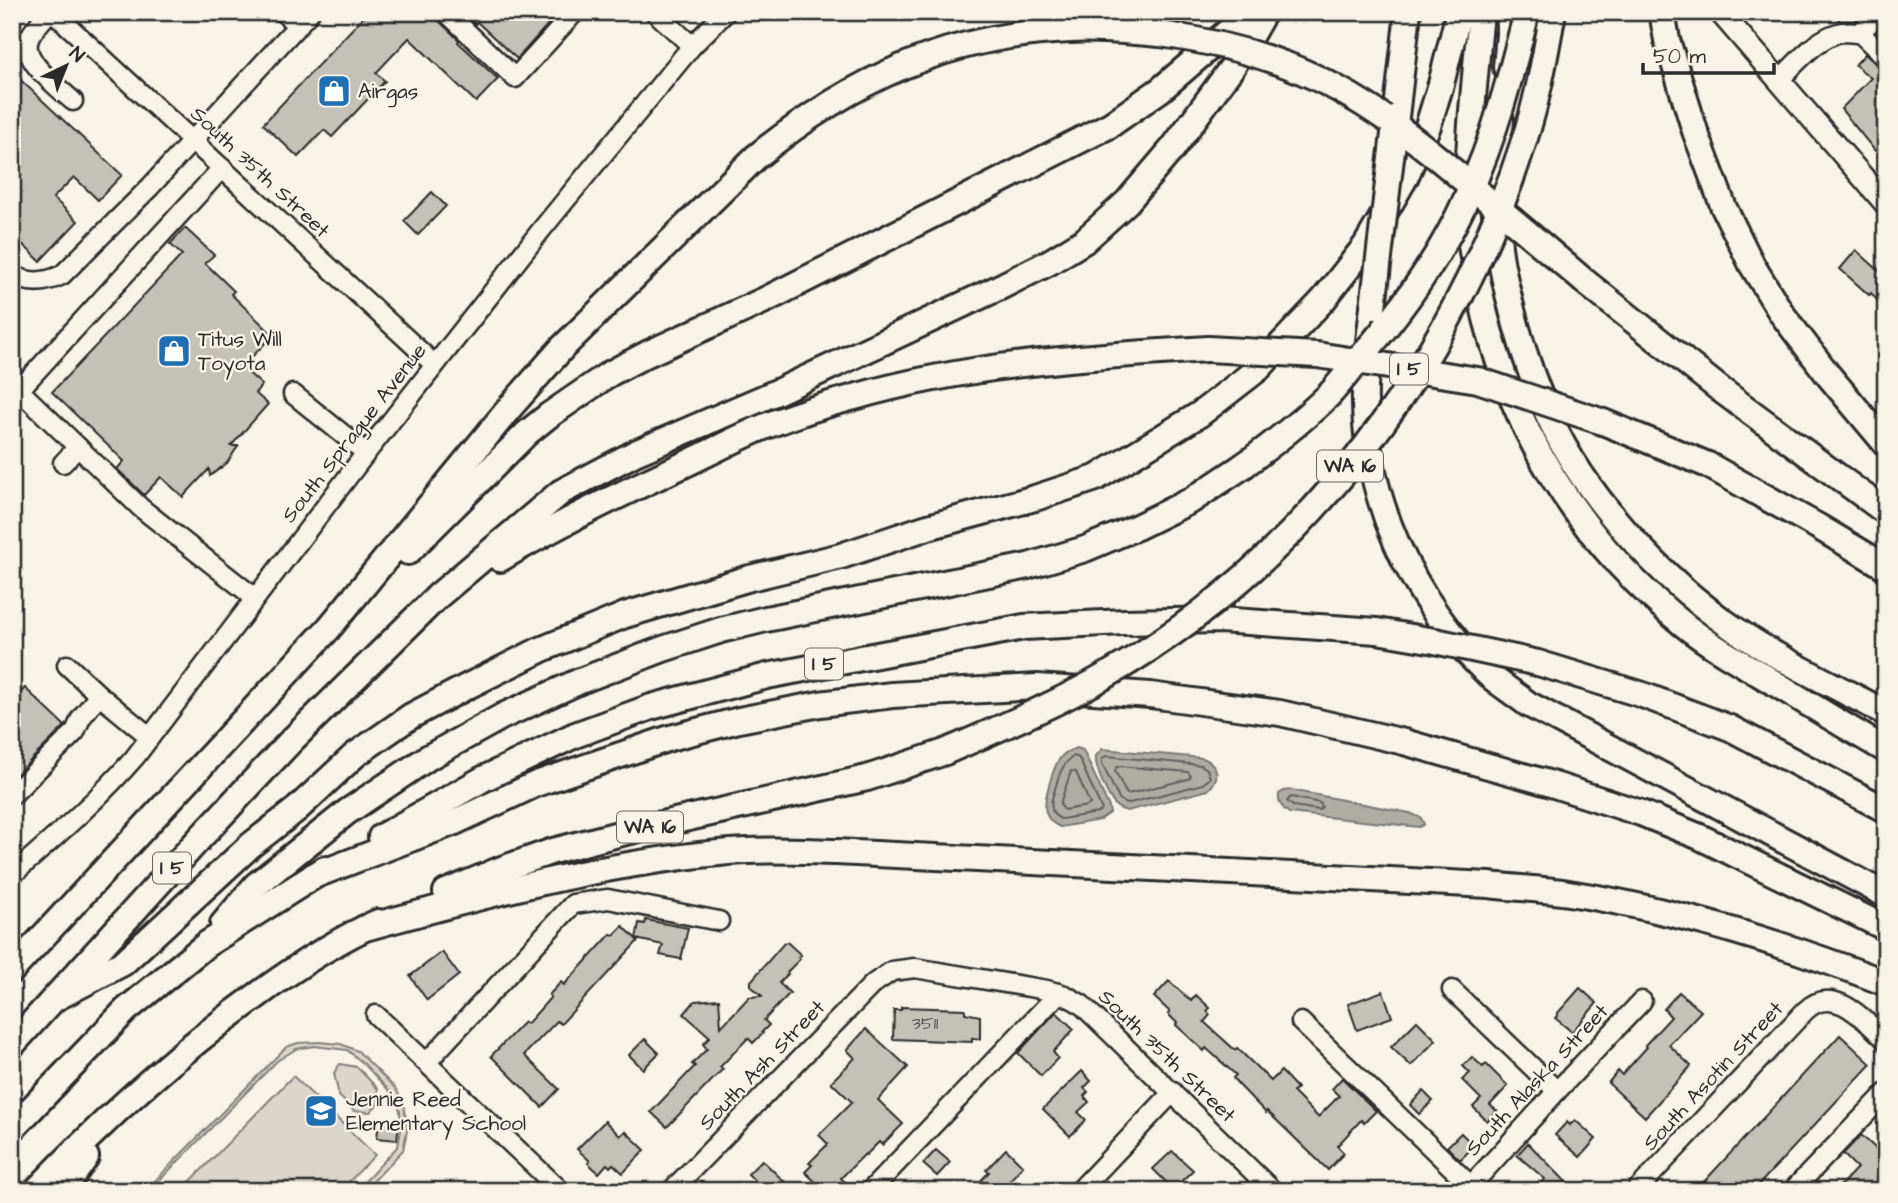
<svg xmlns="http://www.w3.org/2000/svg" width="1898" height="1203" font-family="'Architects Daughter',sans-serif">
  <style>
    .green { fill: #dad6cc; stroke: #82807c; stroke-width: 2 }
    .water { fill: #afaca4; stroke: #7a7874; stroke-width: 2 }
    .lines { fill: none; stroke-linecap: round; stroke-linejoin: round }
    .shore { stroke: #605f5b; stroke-width: 2 }
    .building { fill: #c4c1b9; stroke: #2b2b2b; stroke-width: 2 }
    .minor-casing { stroke: #2b2b2b; stroke-width: 23 }
    .major-casing { stroke: #2b2b2b; stroke-width: 26 }
    .highway-casing { stroke: #2b2b2b; stroke-width: 30 }
    .minor { stroke: #f7f3e8; stroke-width: 18 }
    .major { stroke: #f7f3e8; stroke-width: 21 }
    .highway { stroke: #f7f3e8; stroke-width: 24 }
    .highway-bridge-casing { stroke: #2b2b2b; stroke-width: 30; stroke-linecap: butt }
    .highway-bridge { stroke: #f7f3e8; stroke-width: 24 }
    .labels { text-anchor: middle; dominant-baseline: central; stroke-width: 5; stroke-linejoin: round; paint-order: stroke }
    .number-label { font-size: 18px; fill: #51504e }
    .shield { fill: #f7f3e8; stroke: #686764; stroke-width: 2 }
    .shield-label { font-size: 19px; font-weight: bold; fill: #2b2b2b }
    .poi-label { font-size: 21px; fill: #2b2b2b; stroke: #f7f3e8; text-anchor: start }
    .street-label { font-size: 21px; fill: #2b2b2b; stroke: #f7f3e8 }
  </style>
  <rect width="100%" height="100%" fill="#f7f3e8"/>
  <filter id="ink" filterUnits="userSpaceOnUse"><feTurbulence type="fractalNoise" baseFrequency=".0143" numOctaves="2"/><feDisplacementMap in="SourceGraphic" scale="14" xChannelSelector="R" yChannelSelector="G"/><feConvolveMatrix kernelMatrix="1 2 1 2 8 2 1 2 1" color-interpolation-filters="sRGB"/></filter>
  <g filter="url(#ink)">
    <g class="green">
      <path d="M319 1042 341 1044 358 1051 395 1088 404 1103 407 1131 403 1150 364 1191H356L398 1146 401 1130 400 1111 396 1098 363 1063 347 1050 314 1046 296 1049 277 1061 149 1191H145L286 1047 298 1043Z"/>
      <path d="M340 1064 357 1067 378 1089V1104L370 1112 354 1111 339 1096 334 1073Z"/>
      <path d="M293 1076 375 1155 340 1191H181Z"/>
    </g>
    <g class="water">
      <path d="M1077 748 1083 750 1109 807 1110 813 1100 820 1060 827C1039 818 1045 799 1050 782 1053 773 1055 763 1062 756 1066 751 1072 750 1077 748Z"/>
      <path d="M1102 749 1203 758C1219 765 1221 778 1208 790L1127 811C1121 809 1120 810 1116 806 1108 797 1094 767 1096 756Z"/>
      <path d="M1291 790 1410 813 1421 818 1424 824 1419 827 1289 813C1282 808 1278 803 1279 794L1284 791Z"/>
    </g>
    <g class="lines">
      <g class="shore">
        <path d="M1074 756 1079 758 1102 810 1098 813 1061 819C1053 816 1050 808 1052 799 1057 784 1059 765 1074 756Z"/>
        <path d="M1106 756 1201 765 1207 769 1210 778 1203 784 1126 804 1119 799 1102 764V759Z"/>
        <path d="M1119 766 1188 772 1191 776 1188 779 1128 794 1126 793 1115 771 1116 768Z"/>
        <path d="M1071 771 1076 772 1090 804 1087 806 1064 810 1060 804Z"/>
        <path d="M1291 797 1320 803 1322 807 1319 810 1293 806 1287 801Z"/>
      </g>
    </g>
    <g class="building">
      <path d="M368 12H435L438 20 459 40 458 42 498 79 476 102 409 38 376 73 385 81 332 137 324 130 298 157 263 124Z"/>
      <path d="M463 12H559L517 59 477 22 475 24Z"/>
      <path d="M1831 12H1864L1855 21H1840Z"/>
      <path d="M1865 54 1878 66 1886 69V144L1875 151 1841 109 1871 78 1855 65Z"/>
      <path d="M12 72 122 175 98 200 74 177 53 198 78 221 40 261 12 234Z"/>
      <path d="M432 192 446 206 418 235 404 221Z"/>
      <path d="M185 228 214 255 205 263 234 291 231 294 273 335 242 367 262 385 255 393 268 404 231 446H238L227 463 210 476 209 469 183 497 161 477 144 495 117 469 124 461 52 392 182 255 170 244Z"/>
      <path d="M1856 250 1886 277V293L1878 301 1871 293 1869 295 1840 269Z"/>
      <path d="M25 688 65 726 12 779V701Z"/>
      <path d="M646 920 688 928 681 959 660 955 663 945 636 939 638 941 561 1024 557 1021 524 1055 559 1089 542 1107 491 1056 524 1022 527 1024 551 997 549 995 561 982 564 985 611 934 614 935 623 926 636 939 639 923 645 924Z"/>
      <path d="M787 942 801 955 798 957 800 959 787 972 788 974 779 983 790 993 764 1020 769 1025 762 1032 763 1033 753 1043 748 1038 720 1067 723 1069 667 1127 651 1112 695 1066 692 1064 707 1049 703 1044 710 1037 684 1014 695 1001 719 999 721 1027 749 997 762 996 751 986V981L784 943Z"/>
      <path d="M442 952 459 975 427 1000 410 976Z"/>
      <path d="M1169 981 1191 1001 1196 995 1210 1008 1207 1011 1210 1015 1204 1022 1235 1050 1237 1048 1271 1081 1281 1071 1297 1088 1293 1092 1318 1117 1339 1096 1332 1089 1342 1078 1376 1111 1364 1123 1361 1120 1337 1146 1344 1153 1328 1170 1267 1111 1266 1113 1238 1084 1233 1078 1236 1075 1206 1048 1204 1051 1176 1025 1177 1023 1168 1014 1170 1012 1154 997Z"/>
      <path d="M1580 988 1597 1003 1572 1032 1555 1018 1558 1015 1557 1014Z"/>
      <path d="M1383 991 1392 1017 1357 1030 1348 1004Z"/>
      <path d="M1679 992 1701 1011 1669 1045 1691 1066 1645 1117 1608 1083 1618 1071 1622 1075 1647 1047 1645 1045 1671 1017 1664 1009Z"/>
      <path d="M901 1007 965 1009V1013L980 1016V1039L972 1038V1042L893 1039 894 1010H901Z"/>
      <path d="M1056 1012 1074 1029 1053 1052 1058 1058 1041 1076 1018 1053Z"/>
      <path d="M1417 1021 1436 1040 1411 1066 1391 1047Z"/>
      <path d="M866 1029 908 1067 878 1100 903 1124 882 1145 879 1142 866 1155 865 1154 841 1178 854 1191H825L805 1172 812 1165 809 1163 828 1144 819 1135 852 1102 831 1082 855 1058 847 1050Z"/>
      <path d="M1840 1035 1871 1064 1753 1191H1710L1702 1184Z"/>
      <path d="M645 1039 659 1053 643 1069 629 1055Z"/>
      <path d="M1472 1057 1483 1067 1486 1064 1508 1086 1490 1105 1497 1111 1487 1121 1473 1107 1481 1099 1462 1080 1470 1073 1463 1066Z"/>
      <path d="M1082 1071 1091 1081 1084 1088 1088 1092 1084 1096 1089 1102 1078 1112 1086 1120 1070 1136 1043 1109Z"/>
      <path d="M1423 1091 1433 1101 1419 1114 1410 1105Z"/>
      <path d="M1575 1120 1596 1139 1580 1157 1555 1135 1567 1122 1570 1125Z"/>
      <path d="M379 1121 399 1123 397 1140 377 1138Z"/>
      <path d="M605 1121 620 1136 625 1131 645 1150 623 1173 613 1164 610 1167 607 1164 599 1173 588 1163 590 1161 577 1149Z"/>
      <path d="M1461 1133 1474 1146 1460 1160 1447 1147Z"/>
      <path d="M1861 1135 1886 1158V1186L1881 1191H1835L1857 1168 1843 1154Z"/>
      <path d="M1528 1143 1575 1191H1533L1545 1179 1517 1155Z"/>
      <path d="M1006 1149 1023 1166 1000 1191H971L989 1172 986 1170Z"/>
      <path d="M936 1150 950 1162 937 1176 923 1164Z"/>
      <path d="M1172 1151 1193 1170 1173 1189 1153 1169Z"/>
      <path d="M762 1160 794 1191H765L748 1174Z"/>
    </g>
    <g class="lines">
      <defs>
        <g id="minor">
          <path d="M49 12C43 20 32 30 29 39 20 60 59 88 73 101"/>
          <path d="M53 12 435 365"/>
          <path d="M283 12 298 26"/>
          <path d="M446 12 515 78 575 12"/>
          <path d="M655 12 692 46"/>
          <path d="M1860 33 1880 12"/>
          <path d="M1779 80C1796 64 1818 36 1842 32 1848 32 1854 33 1860 33L1886 58"/>
          <path d="M222 168 19 390 141 508 255 598"/>
          <path d="M12 274C28 285 45 283 62 275L150 187 310 12"/>
          <path d="M293 394 366 453"/>
          <path d="M63 463 78 447"/>
          <path d="M67 665 99 695 150 737"/>
          <path d="M12 795 75 732 81 718 99 695"/>
          <path d="M12 875C55 837 98 800 135 757L366 453 542 229 692 46 726 12"/>
          <path d="M1452 990 1557 1091"/>
          <path d="M376 1015 561 1191"/>
          <path d="M1301 1022 1471 1186"/>
          <path d="M427 1062 573 904 608 899 719 921"/>
          <path d="M671 1191 873 984 892 971 915 968 1047 990 1065 995 1081 1004 1273 1191"/>
          <path d="M870 1191 1059 993"/>
          <path d="M1079 1191 1173 1092"/>
          <path d="M1466 1191 1557 1091 1642 1001"/>
          <path d="M1636 1191 1805 1011C1834 983 1864 1020 1886 1040"/>
          <path d="M1792 1191 1886 1093"/>
        </g>
        <path id="major" d="M1720 12 1886 204"/>
        <g id="highway">
          <path d="M1481 12C1475 79 1467 146 1468 213 1469 242 1475 269 1481 297 1509 428 1579 540 1683 624 1709 645 1739 662 1768 679 1807 703 1846 727 1886 750"/>
          <path d="M1662 12 1667 40 1695 131 1724 208 1752 265 1782 314 1829 376 1886 444"/>
          <path d="M1506 67 1511 12"/>
          <path d="M1396 117 1408 12"/>
          <path d="M1501 120C1497 162 1495 205 1499 247 1502 273 1509 299 1516 325 1525 357 1536 389 1550 419 1585 497 1663 580 1733 628 1781 661 1835 686 1886 713"/>
          <path d="M1584 281 1721 390 1886 512"/>
          <path d="M1373 307C1370 334 1366 361 1365 387 1362 495 1412 602 1489 675 1501 685 1515 694 1528 704L1886 895"/>
          <path d="M1603 422 1708 465 1817 526 1886 567"/>
          <path d="M408 552 527 433 548 416 609 374 647 354 767 299 1110 125 1160 90 1231 29 1259 12"/>
          <path d="M500 559C558 524 618 495 679 467 710 453 740 436 771 424 797 414 824 405 851 398 967 364 1089 356 1208 349"/>
          <path d="M1538 663 1640 694 1730 728 1886 810"/>
          <path d="M381 837 483 779 575 735 651 707 767 676 1024 627 1124 622 1220 620 1377 631"/>
          <path d="M313 876 455 822 536 784 670 738 739 720 820 704 892 695 1037 687 1150 695 1280 713 1404 742 1548 783 1641 813 1700 837 1886 928"/>
          <path d="M446 892 499 870 553 851 626 832 867 778 945 752"/>
          <path d="M223 924 256 885 347 812 429 757 503 716 580 681 663 649 721 630 766 619 1028 566 1085 549 1137 527 1192 500 1243 466"/>
          <path d="M365 928C482 896 598 864 719 853 758 849 797 851 836 852L1489 885C1515 888 1542 889 1569 893 1677 910 1783 943 1886 983"/>
          <path d="M12 970 329 628 512 405 563 347 756 157C851 80 947 35 1070 30 1100 28 1131 32 1160 34"/>
          <path d="M56 998 123 963 251 845 297 809 355 755 411 716 470 685 540 650 625 615 750 578 841 556 928 527 1035 498 1096 478 1200 414 1258 369 1324 299 1366 245 1405 178 1428 126 1441 84 1459 12"/>
          <path d="M12 1045 200 838 291 741 438 596 561 492 635 453 779 391 996 289 1048 263 1084 241 1127 202 1173 148 1233 66 1264 12"/>
          <path d="M12 1129 126 1010 207 944 325 869"/>
          <path d="M36 1191C103 1120 176 1054 255 997 293 969 334 941 378 922"/>
          <path d="M62 1191 86 1157"/>
        </g>
      </defs>
      <use href="#minor" class="minor-casing"/>
      <use href="#major" class="major-casing"/>
      <use href="#highway" class="highway-casing"/>
      <use href="#minor" class="minor"/>
      <use href="#major" class="major"/>
      <use href="#highway" class="highway"/>
      <defs>
        <g id="highway-bridge">
          <path d="M1160 34C1205 40 1247 50 1289 66 1361 94 1420 142 1478 192 1514 221 1549 251 1584 281"/>
          <path d="M1373 307 1396 117"/>
          <path d="M1208 349 1317 355 1478 380 1603 422"/>
          <path d="M1243 466C1273 444 1302 421 1329 395 1340 383 1350 370 1360 358 1403 309 1442 254 1468 195 1495 137 1511 74 1527 12"/>
          <path d="M1377 631 1435 641 1538 663"/>
          <path d="M945 752C1000 728 1055 705 1107 675 1309 559 1454 361 1524 141 1538 99 1545 56 1553 12"/>
        </g>
      </defs>
      <use href="#highway-bridge" class="highway-bridge-casing"/>
      <use href="#highway-bridge" class="highway-bridge"/>
    </g>
  </g>
  <defs>
    <symbol id="shop-square" viewBox="-11 -11 22 22"><rect x="-9" y="-9" width="18" height="18" rx="4" fill="#1f6fb2" stroke="#f7f3e8"/><path d="M-5-2.5h2.3a2.7 3.5 0 0 1 5.4 0H5L5.5 6h-11ZM-1.5-2.5h3a1.5 2.3 0 0 0-3 0Z" fill="#fff"/></symbol>
    <symbol id="school-square" viewBox="-11 -11 22 22"><rect x="-9" y="-9" width="18" height="18" rx="4" fill="#1f6fb2" stroke="#f7f3e8"/><path d="M0-5L7-2L0 1L-7-2ZM-4 1L0 2.5L4 1V4Q0 6-4 4Z" fill="#fff"/></symbol>
  </defs>
  <g fill-rule="evenodd">
    <use href="#shop-square" x="315" y="72" width="38" height="38"/>
    <use href="#shop-square" x="155" y="332" width="38" height="38"/>
    <use href="#school-square" x="302" y="1092" width="38" height="38"/>
  </g>
  <g class="labels">
    <g class="number-label">
      <text x="925" y="1023">3511</text>
    </g>
    <g class="shield">
      <rect x="1390" y="353.5" width="38" height="31" rx="5"/>
      <rect x="1317" y="450.5" width="66" height="31" rx="5"/>
      <rect x="805" y="648.5" width="38" height="31" rx="5"/>
      <rect x="617" y="811.5" width="66" height="31" rx="5"/>
      <rect x="153" y="852.5" width="38" height="31" rx="5"/>
    </g>
    <g class="shield-label">
      <text x="1409" y="369">I 5</text>
      <text x="1350" y="466">WA 16</text>
      <text x="824" y="664">I 5</text>
      <text x="650" y="827">WA 16</text>
      <text x="172" y="868">I 5</text>
    </g>
    <g class="poi-label">
      <text x="358" y="91">Airgas</text>
      <text x="198" y="339">Titus Will<tspan x="198" dy="24">Toyota</tspan></text>
      <text x="346" y="1099">Jennie Reed<tspan x="346" dy="24">Elementary School</tspan></text>
    </g>
    <g class="street-label">
      <text transform="translate(260 172) rotate(43)">South 35th Street</text>
      <text transform="translate(354 433) rotate(-52)">South Sprague Avenue</text>
      <text transform="translate(1167 1056) rotate(44)">South 35th Street</text>
      <text transform="translate(762 1065) rotate(-46)">South Ash Street</text>
      <text transform="translate(1713 1076) rotate(-47)">South Asotin Street</text>
      <text transform="translate(1537 1080) rotate(-47)">South Alaska Street</text>
    </g>
  </g>
  <rect width="1898" height="1203" fill="none" stroke="#f7f3e8" stroke-width="42"/>
  <rect x="21" y="21" width="1856" height="1161" fill="none" stroke="#2b2b2b" stroke-width="2.5" filter="url(#ink)"/>
  <g transform="translate(66 66) rotate(43)" stroke="#f7f3e8" stroke-width="5" paint-order="stroke">
  <path d="M0-5L12 26L0 18L-12 26Z" fill="#2b2b2b"/>
  <text y="-10" font-size="19" font-weight="bold" text-anchor="middle" fill="#2b2b2b">N</text>
  </g>
  <path d="M1643 63v10h131v-10" fill="none" stroke="#2b2b2b" stroke-width="3.5"/>
  <text x="1653" y="63" font-size="21" fill="#2b2b2b" stroke="#f7f3e8" stroke-width="5" paint-order="stroke">50 m</text>
</svg>
